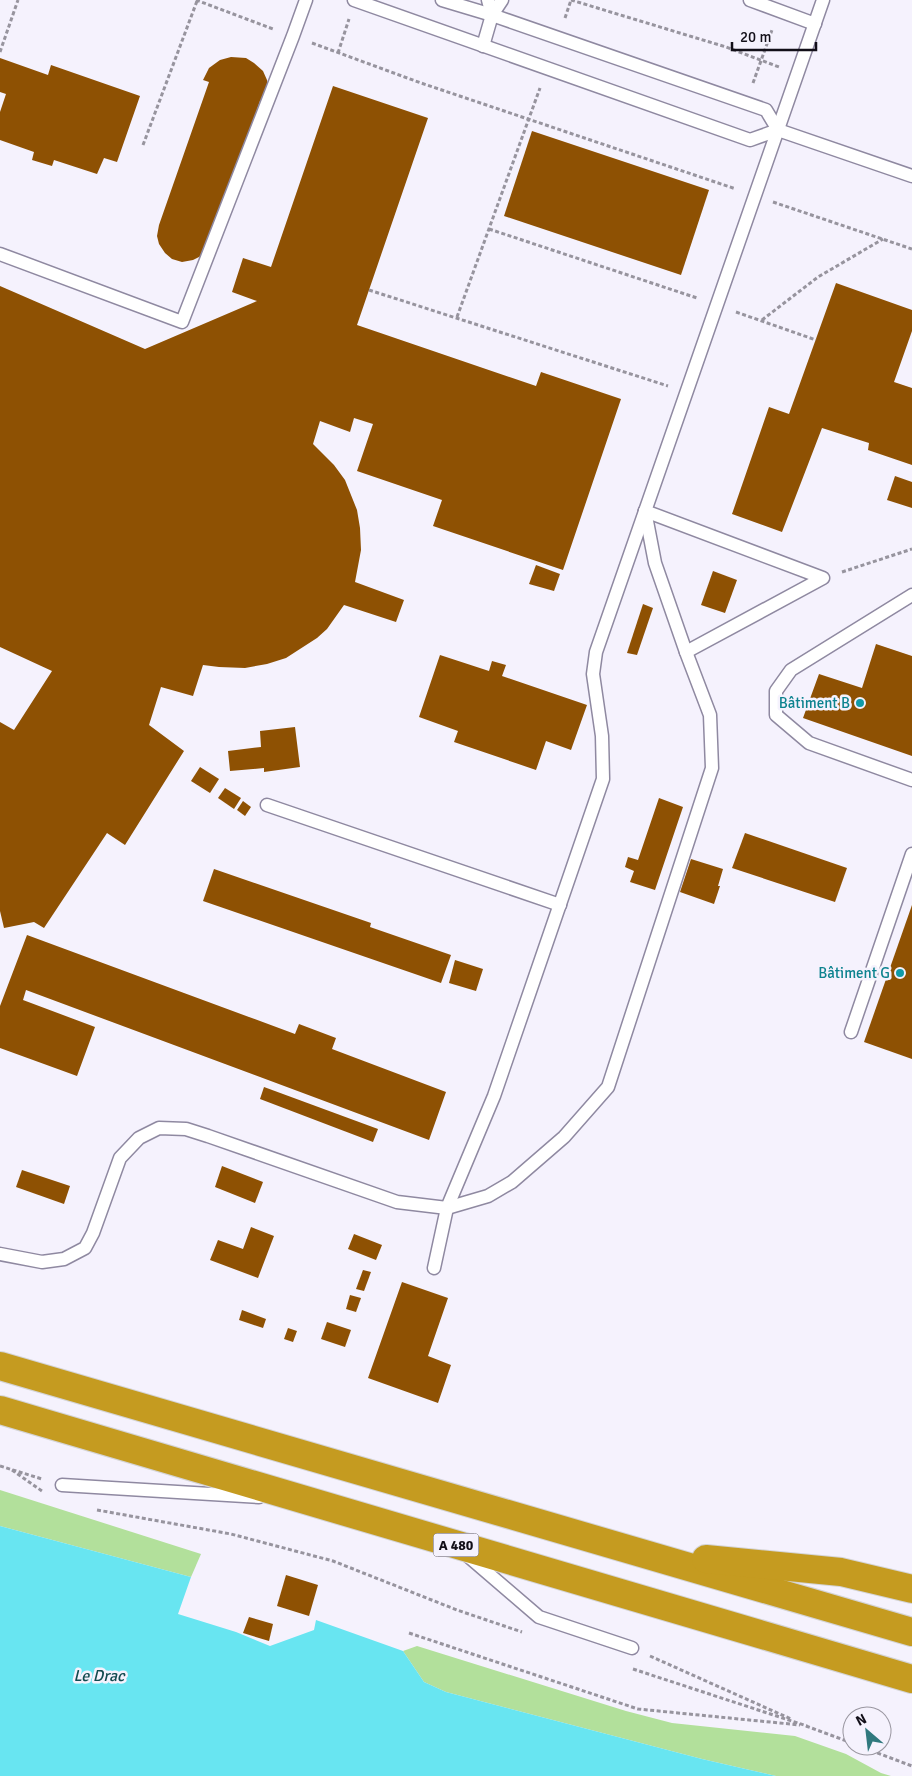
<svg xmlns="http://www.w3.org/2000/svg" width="912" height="1776" font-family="Signika,sans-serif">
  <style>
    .green { fill: #b2e09b }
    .water { fill: #68e5f1 }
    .building { fill: #8e5103 }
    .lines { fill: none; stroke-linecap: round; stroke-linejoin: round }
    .lane-casing { stroke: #8f89a1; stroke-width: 15 }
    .highway-casing { stroke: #d4d4d5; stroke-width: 30 }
    .path { stroke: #97949e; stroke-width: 3; stroke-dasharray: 4 2.5; stroke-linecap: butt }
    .lane { stroke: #fff; stroke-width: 12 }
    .highway { stroke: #c59b20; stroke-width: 28 }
    .culture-dot { fill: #0f9aa8; stroke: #f5f2fd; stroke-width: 2 }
    .labels { text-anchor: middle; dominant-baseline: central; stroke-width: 5; stroke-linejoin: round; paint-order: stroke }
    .shield { fill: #f5f2fd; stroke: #56535d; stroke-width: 1 }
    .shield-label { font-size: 14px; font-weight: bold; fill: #120f18 }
    .culture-label { font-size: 15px; fill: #0d838f; stroke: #f5f2fd; text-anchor: end }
    .water-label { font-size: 16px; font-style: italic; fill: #114a4f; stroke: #f5f2fd }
  </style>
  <rect width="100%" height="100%" fill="#f5f2fd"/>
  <g class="green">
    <path d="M0 1490 201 1554 191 1577 0 1526Z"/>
    <path d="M417 1646 626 1711 672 1723 795 1736 846 1754 881 1773 891 1776H776L702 1759 446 1692 424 1682 403 1651Z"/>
  </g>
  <path class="water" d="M0 1526 191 1577 178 1614 236 1632 270 1646 314 1630 316 1620 403 1651 424 1682 446 1692 702 1759 776 1776H0Z"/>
  <g class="building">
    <path d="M231 57 246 58 254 63 263 71 267 80 269 92 265 102 260 101 232 182 201 256 193 260 182 262 172 259 165 253 159 244 157 236 159 225 209 82 203 80 209 68 220 60Z"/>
    <path d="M0 58 48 75 51 65 140 96 117 162 104 158 97 174 54 160 52 166 32 160 34 152 0 140V112L6 94 0 92Z"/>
    <path d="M333 86 428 118 357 325 536 386 541 372 621 399 563 570 433 526 442 500 357 471 373 424 354 418 350 432 320 421 313 444 334 465 345 480 357 510 360 528 361 550 355 582 404 600 396 622 344 605 327 629 317 638 286 658 267 664 245 668 219 667 203 665 193 696 161 687 149 725 184 751 125 845 107 833 44 928 34 922 4 928 0 911V722L14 730 52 671 0 647V286L145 349 257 301 232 292 243 258 271 267Z"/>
    <path d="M532 131 709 190 681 275 504 216Z"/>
    <path d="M836 283 912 310V331L894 382 912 388V465L868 450 869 443 822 428 782 532 732 514 769 407 789 414Z"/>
    <path d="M895 476 912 482V508L887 500Z"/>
    <path d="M536 565 560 574 554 591 529 584Z"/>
    <path d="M713 571 737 580 725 613 701 605Z"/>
    <path d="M643 604 653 608 637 655 627 653Z"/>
    <path d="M876 644 912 656V756L803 718 819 674 862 688Z"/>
    <path d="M440 655 489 671 492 661 506 665 502 676 587 705 571 750 546 741 536 770 454 742 458 731 419 717Z"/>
    <path d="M295 727 300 767 264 772V768L230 771 228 751 261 747 260 731Z"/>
    <path d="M200 767 219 779 210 793 191 781Z"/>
    <path d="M225 788 241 798 234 809 218 798Z"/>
    <path d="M659 798 683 807 655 890 630 882 634 871 625 867 628 857 638 860Z"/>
    <path d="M243 801 251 807 245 816 237 810Z"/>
    <path d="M745 833 847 868 835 902 732 868Z"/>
    <path d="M691 859 723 869 718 886H720L714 904 680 892Z"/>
    <path d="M214 869 371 923 370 927 451 955 441 983 203 901Z"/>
    <path d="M912 905V1059L864 1042Z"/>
    <path d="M27 935 295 1034 299 1024 336 1038 332 1049 446 1092 429 1140 26 990 23 1000 95 1027 77 1076 0 1048V1006Z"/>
    <path d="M455 960 483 969 476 991 449 983Z"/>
    <path d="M264 1087 378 1129 373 1142 260 1099Z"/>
    <path d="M222 1166 263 1182 255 1203 215 1187Z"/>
    <path d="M22 1170 70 1186 64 1204 16 1187Z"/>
    <path d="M251 1227 274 1236 258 1278 210 1260 218 1240 243 1249Z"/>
    <path d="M354 1234 382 1245 376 1260 348 1249Z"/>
    <path d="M363 1270 371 1272 364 1291 356 1289Z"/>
    <path d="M402 1282 448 1298 428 1356 451 1365 438 1403 368 1378Z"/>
    <path d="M350 1295 361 1298 356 1312 346 1309Z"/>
    <path d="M242 1310 266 1319 263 1328 239 1320Z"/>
    <path d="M327 1322 351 1330 345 1347 321 1339Z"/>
    <path d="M288 1328 297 1331 293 1342 284 1339Z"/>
    <path d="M286 1575 318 1585 309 1616 277 1606Z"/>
    <path d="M249 1617 273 1624 269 1641 243 1633Z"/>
  </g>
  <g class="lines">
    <defs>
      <g id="lane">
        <path d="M354 0 750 140 778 130 912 176"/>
        <path d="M442 0 492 15 766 110 778 130"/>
        <path d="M488 0 492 15"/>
        <path d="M750 0 815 24"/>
        <path d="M483 46 492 15 502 0"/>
        <path d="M0 254 182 322 293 36 306 0"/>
        <path d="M645 511 823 578 686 652"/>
        <path d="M912 595 791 670 776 691V715L809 743 912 780"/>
        <path d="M267 805 560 905"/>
        <path d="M851 1032 912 854"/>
        <path d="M0 1254 42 1262 64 1259 85 1248 93 1233 120 1158 139 1138 159 1128 186 1129 208 1136 397 1202 447 1208 488 1196 512 1182 564 1137 608 1087 712 768 710 715 686 652 655 563 645 511"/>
        <path d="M434 1268 447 1208 494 1096 603 779 602 736 593 674 596 652 823 0"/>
        <path d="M62 1485 259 1497"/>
        <path d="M468 1556 539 1617 632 1648"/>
      </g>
      <g id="highway">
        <path d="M0 1366 912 1632"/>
        <path d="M0 1410 912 1679"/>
        <path d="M706 1559 841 1572 912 1589"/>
      </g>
    </defs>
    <use href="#lane" class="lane-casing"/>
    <use href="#highway" class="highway-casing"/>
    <g class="path">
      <path d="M196 0 273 29"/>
      <path d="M571 0 726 47 779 67"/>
      <path d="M565 18 571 0"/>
      <path d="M312 43 421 83 736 189"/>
      <path d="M0 52 18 0"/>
      <path d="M338 53 349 19"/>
      <path d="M753 83 772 30"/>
      <path d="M143 145 197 1"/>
      <path d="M773 202 912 249"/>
      <path d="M489 229 697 298"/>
      <path d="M369 290 668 386"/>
      <path d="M736 312 816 340"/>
      <path d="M457 317 540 88"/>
      <path d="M762 320 818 277 883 239"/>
      <path d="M842 572 912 549"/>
      <path d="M0 1466 42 1479"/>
      <path d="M12 1470 42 1491"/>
      <path d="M97 1510 231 1534 333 1561 457 1610 522 1632"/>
      <path d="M409 1633 638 1709 800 1725"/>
      <path d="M650 1656 791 1719"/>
      <path d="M633 1669 807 1726"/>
      <path d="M806 1726 852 1743"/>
      <path d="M859 1746 912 1766"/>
    </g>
    <use href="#lane" class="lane"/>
    <use href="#highway" class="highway"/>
  </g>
  <g class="culture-dot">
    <circle cx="860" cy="703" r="5"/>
    <circle cx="900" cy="973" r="5"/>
  </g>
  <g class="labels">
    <rect class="shield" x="433.5" y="1533.5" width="45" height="23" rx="4"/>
    <g class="shield-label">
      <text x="456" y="1545">A 480</text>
    </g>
    <g class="culture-label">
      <text x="850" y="703">Bâtiment B</text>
      <text x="890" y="973">Bâtiment G</text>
    </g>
    <g class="water-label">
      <text x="99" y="1676">Le Drac</text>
    </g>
  </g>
  <g transform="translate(867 1731) rotate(332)"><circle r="24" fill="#f5f2fd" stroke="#9a97a1"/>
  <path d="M0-4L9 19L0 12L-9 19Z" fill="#30797e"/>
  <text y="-8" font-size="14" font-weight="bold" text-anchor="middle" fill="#120f18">N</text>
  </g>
  <path d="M732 42v8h84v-8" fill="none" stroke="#120f18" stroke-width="2.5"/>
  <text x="740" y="42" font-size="15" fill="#120f18" stroke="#f5f2fd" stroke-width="4" paint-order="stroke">20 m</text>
</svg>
